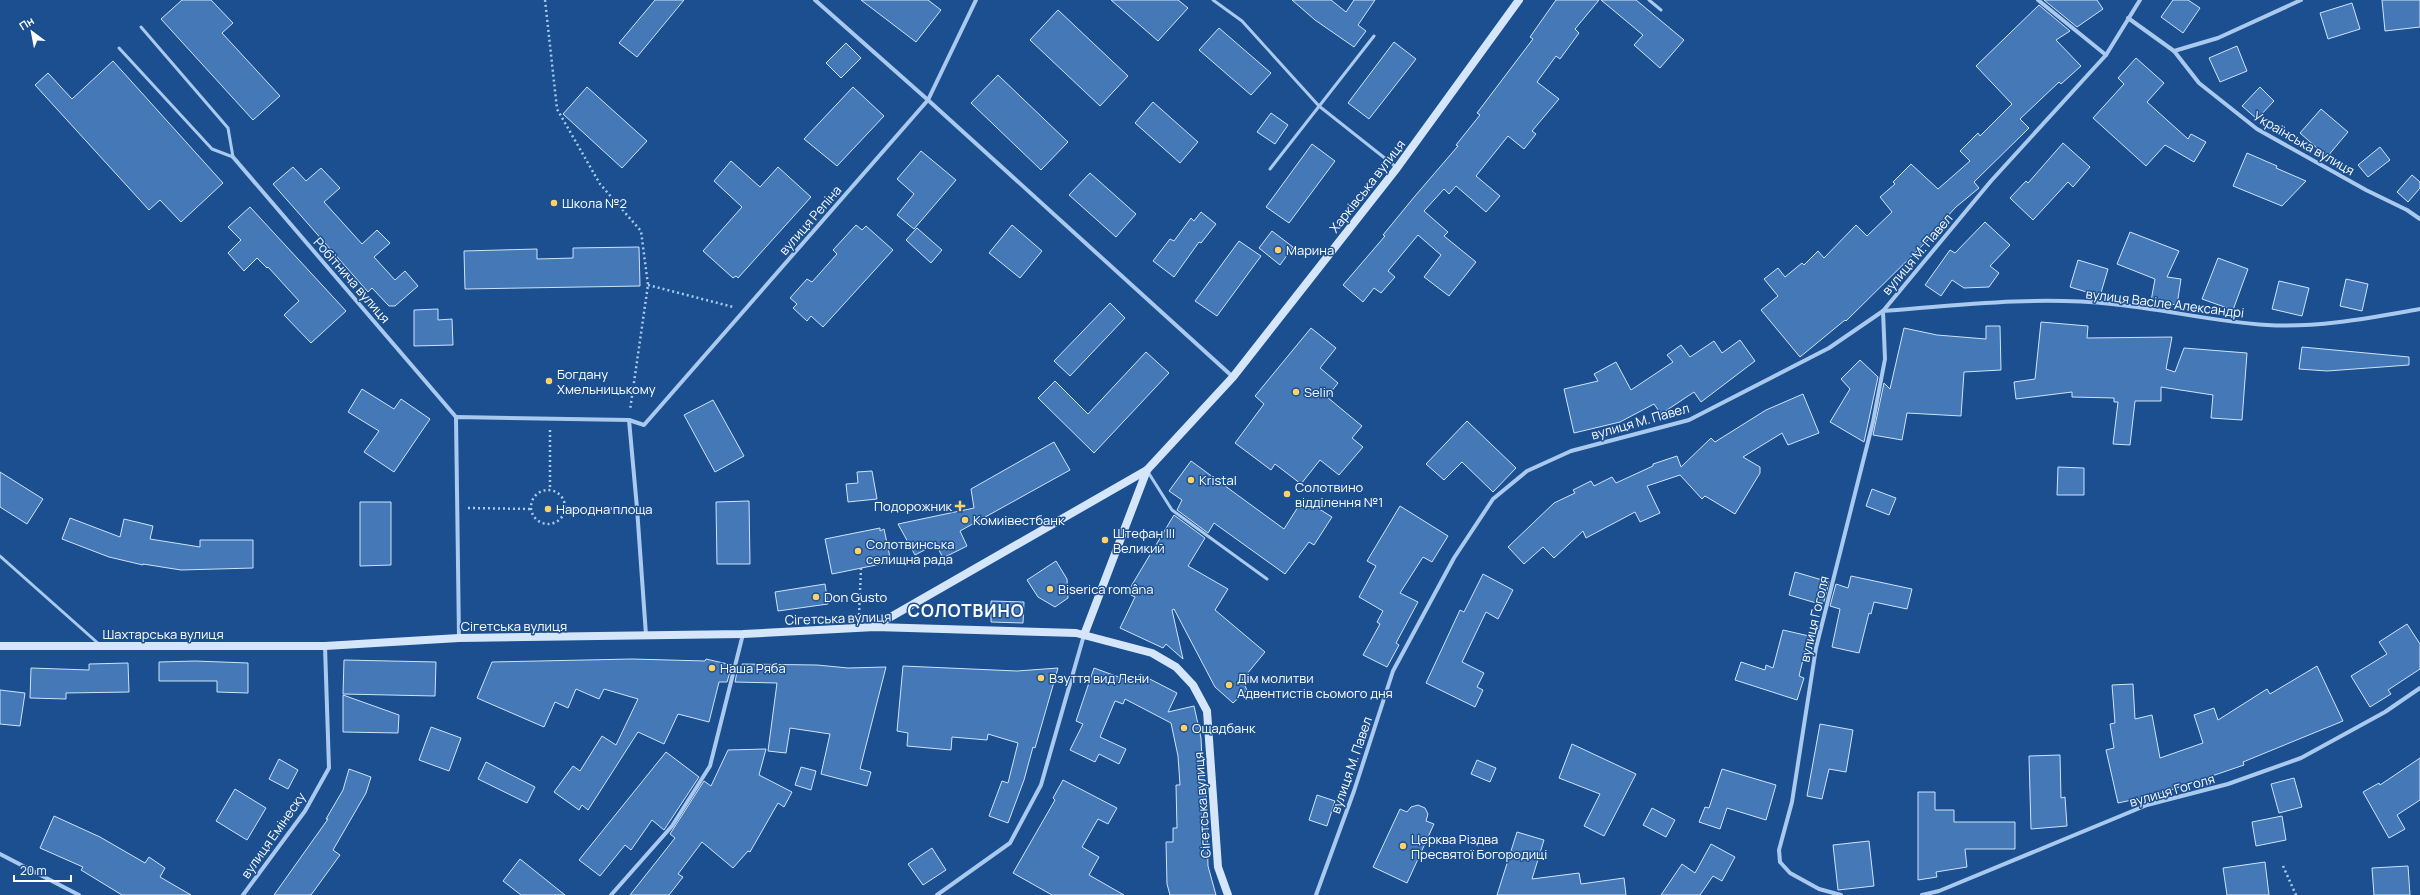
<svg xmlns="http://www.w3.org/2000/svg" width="2420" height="895" font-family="Manrope,sans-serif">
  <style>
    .building { fill: #4478b7; stroke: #cfe3fa }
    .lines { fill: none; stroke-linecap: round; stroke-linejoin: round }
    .path { stroke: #a9c9ee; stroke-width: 2.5; stroke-dasharray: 2 3; stroke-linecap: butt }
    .lane { stroke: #a9c9ee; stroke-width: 3 }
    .street { stroke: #a9c9ee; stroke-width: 4 }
    .secondary { stroke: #d6e6fa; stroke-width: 8 }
    .poi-dot { fill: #ffd166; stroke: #1b4f8f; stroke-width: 1.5 }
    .labels { text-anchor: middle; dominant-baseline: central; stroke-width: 3; stroke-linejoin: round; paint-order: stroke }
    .street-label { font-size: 13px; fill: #fff; stroke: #1b4f8f }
    .poi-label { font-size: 13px; fill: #fff; stroke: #1b4f8f; text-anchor: start }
    .district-label { font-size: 17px; font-weight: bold; letter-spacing: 1px; fill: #fff; stroke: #1b4f8f }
  </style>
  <rect width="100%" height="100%" fill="#1b4f8f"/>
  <g class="building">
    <path d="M182 0H211L233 23 222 33 280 96 253 120 161 19Z"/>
    <path d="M655 0H684L637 57 619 43Z"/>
    <path d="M861 0H928L941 10 916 42Z"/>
    <path d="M1111 0H1178L1188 8 1158 41Z"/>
    <path d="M1292 0H1331L1346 12 1354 0H1375L1358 25 1366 31 1354 47 1315 20Z"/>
    <path d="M1556 0H1599L1575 29 1579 33 1560 59 1556 56 1537 82 1559 99 1532 131 1536 134 1524 149 1508 136 1476 176 1500 196 1486 212 1456 186 1449 194 1444 189 1424 211 1448 232 1444 236 1476 262 1449 296 1424 277 1441 255 1418 235 1388 271 1395 277 1381 293 1374 288 1363 302 1343 285 1385 236 1383 235 1415 196 1458 146 1456 145 1480 115 1477 113 1533 39 1530 37Z"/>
    <path d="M1601 0H1636L1684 40 1660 68 1634 45 1643 35Z"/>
    <path d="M2044 0H2097L2103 9 2077 27Z"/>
    <path d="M2173 0H2188L2200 8 2183 33 2161 17Z"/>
    <path d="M2382 0H2420V27L2385 31Z"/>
    <path d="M2352 3 2360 29 2328 39 2320 13Z"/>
    <path d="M2039 5 2070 31 2056 40 2081 66 2061 84 2059 82 2020 119 2029 128 1974 182 1979 188 1956 207 1930 235 1931 237 1846 321 1845 320 1800 357 1761 310 1778 296 1764 279 1778 268 1785 277 1802 263 1804 265 1818 251 1824 258 1856 225 1867 236 1892 212 1880 197 1895 184 1893 182 1911 164 1938 189 1970 161 1960 151 1978 133 1980 136 2012 104 1976 66Z"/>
    <path d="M1058 10 1128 76 1100 106 1030 40Z"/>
    <path d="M1219 28 1271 73 1251 95 1199 50Z"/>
    <path d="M1394 42 1416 59 1369 119 1348 103Z"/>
    <path d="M846 43 861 58 841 78 826 63Z"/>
    <path d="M2237 46 2247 71 2220 82 2209 58Z"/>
    <path d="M2136 58 2164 83 2147 102 2188 139 2191 134 2206 142 2194 162 2165 145 2146 166 2093 118 2124 84 2118 78Z"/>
    <path d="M113 61 223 183 181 222 160 200 149 210 35 85 48 73 72 99Z"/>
    <path d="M998 75 1068 142 1041 170 971 103Z"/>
    <path d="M587 87 647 141 622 168 563 114Z"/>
    <path d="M853 87 884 116 837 166 804 139Z"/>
    <path d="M2260 87 2274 101 2257 119 2242 106Z"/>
    <path d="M1153 102 1198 142 1180 163 1135 123Z"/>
    <path d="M2321 109 2348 132 2327 157 2300 133Z"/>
    <path d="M1271 113 1288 125 1275 144 1257 132Z"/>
    <path d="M2063 143 2090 167 2073 187 2068 182 2033 220 2010 198 2026 181 2028 183Z"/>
    <path d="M1312 144 1335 161 1289 223 1266 207Z"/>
    <path d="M2380 147 2390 160 2368 177 2358 165Z"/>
    <path d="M921 151 956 180 914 229 897 215 914 194 897 179Z"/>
    <path d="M2247 153 2277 166 2276 168 2306 181 2282 206 2233 186Z"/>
    <path d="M731 161 760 187 778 167 811 197 738 278 736 276 733 278 703 251 742 207 714 181Z"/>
    <path d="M293 167 306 181 321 168 340 188 324 202 362 244 377 230 390 243 374 257 395 280 405 271 418 286 395 306H389L372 288 368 292 273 184Z"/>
    <path d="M1090 173 1136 214 1116 237 1069 195Z"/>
    <path d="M2412 175 2420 182V188L2408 202 2397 192Z"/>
    <path d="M250 207 346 311 311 343 284 315 299 301 268 267 267 268 257 258 244 271 228 253 241 240 228 227Z"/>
    <path d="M1201 212 1216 224 1201 243 1199 242 1174 277 1153 261 1170 239 1174 241 1191 218 1194 221Z"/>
    <path d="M1985 222 2010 245 1990 266 1999 273 1989 287 1964 288 1952 280 1941 296 1925 285 1950 250 1955 253Z"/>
    <path d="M856 225 862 230 866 226 893 250 823 327 811 316 807 321 793 308 797 304 790 298 807 279 812 282 837 254 833 250Z"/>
    <path d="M1012 225 1042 251 1020 278 989 253Z"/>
    <path d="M917 228 942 250 931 263 906 240Z"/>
    <path d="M1272 231 1293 247 1280 265 1259 248Z"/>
    <path d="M2130 232 2179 251 2167 277 2181 279 2177 305 2151 301 2155 279 2117 264Z"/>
    <path d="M1239 241 1261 256 1217 316 1195 301Z"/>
    <path d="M639 247 640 286 465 289 464 251 537 249V259L573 258V248Z"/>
    <path d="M2218 258 2248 269 2233 310 2202 299Z"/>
    <path d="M2078 260 2108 269 2100 296 2070 287Z"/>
    <path d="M2346 279 2368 284 2362 311 2340 306Z"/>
    <path d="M2279 281 2309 288 2302 316 2272 309Z"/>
    <path d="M1110 303 1125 318 1070 376 1054 361Z"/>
    <path d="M438 309V320L452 319 453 345 414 346V310Z"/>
    <path d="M2041 322 2088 326 2087 338 2172 337 2166 369 2175 372 2184 348 2247 353 2242 420 2211 418 2213 395 2161 387V401H2135L2130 445 2113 444 2118 402H2114V398L2072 397V392L2016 399 2014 382 2035 379Z"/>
    <path d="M1986 326H2000L2001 370 1964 372 1961 416 1907 413 1902 440 1873 435 1884 383 1890 389 1904 328 1937 335 1986 339Z"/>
    <path d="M1311 328 1336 348 1320 368 1338 383 1327 397 1362 426 1352 438 1363 447 1339 475 1320 460 1301 484 1275 464 1271 470 1235 443 1264 404 1255 396Z"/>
    <path d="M1740 340 1755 361 1701 402 1694 392 1661 414 1654 404 1620 422 1574 433 1564 389 1598 381 1594 374 1616 362 1631 390 1673 362 1667 355 1681 345 1690 357 1714 341 1722 353Z"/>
    <path d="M2302 347 2409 357V365L2327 371 2299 369Z"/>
    <path d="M1146 352 1169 373 1094 453 1038 398 1055 381 1088 414Z"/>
    <path d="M1860 360 1878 377 1864 442 1830 422 1850 389 1841 379Z"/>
    <path d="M362 389 394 409 401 399 430 419 394 472 364 452 379 431 348 412Z"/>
    <path d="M1803 394 1819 433 1788 445 1782 433 1743 457 1760 467V473L1735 514 1705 496 1702 499 1680 475 1647 486 1660 513 1640 522 1635 512 1586 538 1583 531 1554 558 1543 547 1524 564 1508 547 1554 503 1575 493 1573 490 1591 481 1594 486 1612 477 1616 483 1653 466V464L1677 456 1681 467 1711 438 1715 442 1766 410Z"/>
    <path d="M713 400 744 456 715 472 684 415Z"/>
    <path d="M1467 421 1516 468 1493 492 1462 462 1444 480 1426 464Z"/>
    <path d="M1054 442 1070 470 960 531 967 546 943 558 936 544 915 555 898 524 974 508 971 489Z"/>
    <path d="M1191 461 1284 529 1303 499 1332 517 1314 545 1309 542 1285 574 1214 523 1208 533 1177 510 1182 500 1169 491Z"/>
    <path d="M2058 467 2084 468V495H2057Z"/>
    <path d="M872 471 877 499 848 502 846 484 858 483 857 472Z"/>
    <path d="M0 472 43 499 27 524 0 507Z"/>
    <path d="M1872 489 1896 498 1889 515 1866 506Z"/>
    <path d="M749 501 750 564H717L716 502Z"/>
    <path d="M360 502H391V565L360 566Z"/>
    <path d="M1400 506 1448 536 1432 562 1423 557 1400 593 1418 602 1396 643 1399 645 1387 667 1363 655 1380 624 1377 622 1383 611 1359 597 1376 566 1367 561Z"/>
    <path d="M1174 515 1205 538 1188 566 1228 589 1215 610 1265 652 1242 680 1247 690 1233 703 1215 687 1174 609 1172 610 1183 659 1166 644 1163 648 1120 628 1135 597 1127 593Z"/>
    <path d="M70 518 120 537 124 519 153 526 150 539 200 547V540H253V568L181 570 143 564V565L109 557 62 539Z"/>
    <path d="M880 528V531L884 529 891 562 832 574 825 539Z"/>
    <path d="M1056 561 1067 579 1068 598 1055 607 1038 597 1027 580Z"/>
    <path d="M1795 572 1829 582 1823 605 1789 595Z"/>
    <path d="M1483 574 1513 590 1498 619 1486 612 1462 662 1484 673 1477 687 1483 690 1475 707 1426 683 1460 610 1464 612Z"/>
    <path d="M1851 576 1912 589 1907 609 1874 602 1871 614 1869 613 1859 653 1832 647 1840 609 1830 606 1836 584 1848 588Z"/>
    <path d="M825 584 828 604 778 611 775 592Z"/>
    <path d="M991 601 1024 602 1023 623 991 622Z"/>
    <path d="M2407 624 2420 644V669L2388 690 2391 694 2370 707 2351 676 2387 654 2379 642Z"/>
    <path d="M1783 630 1809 636 1799 676 1804 678 1797 700 1735 680 1741 662 1765 670 1766 665 1773 668Z"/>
    <path d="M632 659 705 661 706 659 732 665 727 682H719L709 722 678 714 664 744 638 732 588 810 582 805 579 810 554 792 573 766 580 771 602 736 616 745 638 699 604 689 599 699 576 689 568 708 555 702 544 727 477 698 492 662Z"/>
    <path d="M344 660 436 662 435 696 343 694Z"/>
    <path d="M195 661 248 663V693L217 692V681H159V662Z"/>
    <path d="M128 663 129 692 66 693V699L30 698 31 668 89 670V664Z"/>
    <path d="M742 664 817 665 848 668 886 667 860 769 871 772 867 786 821 774 830 734 790 728 786 753 768 751 777 683 735 682 738 667 742 668Z"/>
    <path d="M903 666 1017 671 1058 668 1035 748 1033 747 1024 780 1008 823 989 816 1002 781 1008 783 1018 743 988 734 987 740 952 737 951 750 907 746 908 733 897 731Z"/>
    <path d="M2317 666 2343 721 2243 762 2244 765 2159 794 2118 803 2106 750 2114 748 2110 724 2115 723 2112 685 2133 684 2135 719 2152 715 2160 758 2203 743 2194 715 2214 708 2218 720 2267 689 2270 694Z"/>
    <path d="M1094 668 1135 683 1140 674 1177 693 1168 712 1194 706 1201 738 1203 784H1206L1208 866 1216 895H1170L1167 884 1166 842H1173V828H1177L1176 785H1180L1178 756 1171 723 1125 699 1123 704 1115 701 1100 737 1126 749 1119 764 1099 754 1095 762 1070 750 1083 724 1076 721Z"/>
    <path d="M0 690 25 693 20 726 0 724Z"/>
    <path d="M343 695 399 715 398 733 343 732Z"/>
    <path d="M1820 724 1853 730 1846 772 1829 769 1822 799 1807 796Z"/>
    <path d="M431 727 461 738 449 771 419 760Z"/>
    <path d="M1572 744 1636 774 1604 836 1584 826 1600 794 1559 778Z"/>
    <path d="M766 749 759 775 792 792 784 807 778 803 750 852 748 851 733 868 702 842 678 874 683 877 669 895H630L675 838 670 834 704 781 711 786 728 750Z"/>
    <path d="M666 752 699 777 664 830 652 820 631 850 625 845 600 876 579 860Z"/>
    <path d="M2060 755 2061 798 2065 797 2067 826 2031 829 2029 756Z"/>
    <path d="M2420 758V800L2397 815 2405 829 2389 838 2363 792 2379 783 2380 785Z"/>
    <path d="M279 759 298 770 288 789 269 779Z"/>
    <path d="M1477 760 1496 768 1490 782 1471 774Z"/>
    <path d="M486 762 535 787 527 803 478 779Z"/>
    <path d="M801 767 816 771 811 790 795 785Z"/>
    <path d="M349 769 371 777 366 793 333 850 340 855 311 895H274L328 819H326L343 790Z"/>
    <path d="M1722 769 1776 785 1766 820 1727 808 1720 829 1699 822 1705 807 1709 808Z"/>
    <path d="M2294 778 2302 807 2279 813 2271 784Z"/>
    <path d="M1063 780 1117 808 1108 824 1098 819 1082 847 1099 857 1089 875 1124 895H1052L1013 873 1055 800 1053 798Z"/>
    <path d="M235 789 266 808 247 840 216 821Z"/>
    <path d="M1918 792H1935V810H1954V822H2015V849H1965L1967 867 1936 872 1937 877 1918 880Z"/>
    <path d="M1317 795 1335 801 1327 826 1309 820Z"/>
    <path d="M1418 805 1425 808 1428 814 1426 821 1434 824 1407 883 1373 867 1400 809 1407 812 1411 807Z"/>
    <path d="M1652 808 1675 820 1666 837 1643 825Z"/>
    <path d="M54 816 100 837 145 863 149 857 165 868 160 877 191 895H122L81 870 83 867 40 848Z"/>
    <path d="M2282 816 2286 840 2256 846 2252 822Z"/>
    <path d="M1517 832 1544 840 1532 879 1579 873 1581 884 1624 878 1626 895H1497Z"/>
    <path d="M1869 841 1874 886 1838 890 1833 845Z"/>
    <path d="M1711 844 1735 857 1722 881 1713 876 1700 895H1661L1682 864 1695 873Z"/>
    <path d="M932 848 946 870 923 885 908 864Z"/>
    <path d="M520 859 565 895H521L503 881Z"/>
    <path d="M2265 862 2269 895H2227L2223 868Z"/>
    <path d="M2408 866 2410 895H2374L2372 868Z"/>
  </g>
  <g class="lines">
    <g class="path">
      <path d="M545 0 557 109 600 184 641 231 648 285 630 410"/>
      <path d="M648 285 733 307"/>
      <path d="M550 430V490"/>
      <circle cx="548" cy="507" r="17"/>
      <path d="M468 508 531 509"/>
      <path d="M565 510 627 508"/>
      <path d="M859 615 861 568"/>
      <path d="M2283 866 2296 895"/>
    </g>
    <g class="lane">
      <path d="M1213 0 1242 21 1319 106 1396 167"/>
      <path d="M1649 0 1661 10"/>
      <path d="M119 48 212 149 233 157 228 128 141 27"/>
      <path d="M1270 169 1374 36"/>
      <path d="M1148 472 1172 510 1267 579"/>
      <path d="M0 556 100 645"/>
    </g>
    <g class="street">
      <path d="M815 0 928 100 1233 377"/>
      <path d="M2038 0 2106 55"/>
      <path d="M2128 18 2174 51 2218 38 2301 0"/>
      <path d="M2174 51 2199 83 2257 129 2366 190 2407 210 2420 219"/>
      <path d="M233 157 456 417"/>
      <path d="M629 420 644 425 928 100 976 0"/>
      <path d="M459 638 456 417 629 420 637 508 646 635"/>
      <path d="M0 854 79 895"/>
      <path d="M243 895 305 811 329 768 325 646"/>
      <path d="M611 895 672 826 710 766 743 634"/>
      <path d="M937 895 1010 843 1041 785 1084 635"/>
      <path d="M1316 895 1354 791 1393 671 1454 558 1493 499 1527 471 1571 451 1689 420 1829 348 1883 311 1991 181 2106 55 2140 0"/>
      <path d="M1841 895 1819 889 1790 873 1780 862 1779 850 1792 802 1816 648 1873 422 1885 359 1883 311C1959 305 2036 296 2112 304 2164 309 2215 322 2267 325 2319 328 2369 318 2420 309"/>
      <path d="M1922 895 1939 891 2147 805 2228 784 2301 758 2385 712 2420 688"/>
    </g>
    <g class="secondary">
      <path d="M875 626 1147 470 1233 377 1397 168 1519 0"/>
      <path d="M1084 635 1147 470"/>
      <path d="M0 646H325L459 638 743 634 875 627 1076 633 1152 653 1176 667 1193 685 1207 711 1218 867 1228 895"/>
    </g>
  </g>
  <g class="poi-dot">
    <circle cx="554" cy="203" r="4"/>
    <circle cx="1278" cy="250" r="4"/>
    <circle cx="549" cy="381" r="4"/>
    <circle cx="1296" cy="392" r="4"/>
    <circle cx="1191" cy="480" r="4"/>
    <circle cx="1287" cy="494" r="4"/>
    <path d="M958 500h4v4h4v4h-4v4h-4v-4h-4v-4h4z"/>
    <circle cx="548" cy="509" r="4"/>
    <circle cx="965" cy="520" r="4"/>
    <circle cx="1105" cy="540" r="4"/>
    <circle cx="858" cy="551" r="4"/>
    <circle cx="1050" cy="589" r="4"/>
    <circle cx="816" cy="597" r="4"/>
    <circle cx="712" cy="668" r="4"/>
    <circle cx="1041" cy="678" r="4"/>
    <circle cx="1229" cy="685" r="4"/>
    <circle cx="1184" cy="728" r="4"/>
    <circle cx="1403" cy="846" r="4"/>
  </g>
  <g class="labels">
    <g class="street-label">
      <text transform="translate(2304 143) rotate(30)">Українська вулиця</text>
      <text transform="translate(1367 186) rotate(-52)">Харківська вулиця</text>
      <text transform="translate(810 220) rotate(-49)">вулиця Репіна</text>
      <text transform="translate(1917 254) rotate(-50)">вулиця М. Павел</text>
      <text transform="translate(352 280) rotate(49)">Робітнича вулиця</text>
      <text transform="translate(2165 303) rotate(7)">вулиця Васіле Александрі</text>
      <text transform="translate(1640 421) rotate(-16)">вулиця М. Павел</text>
      <text transform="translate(838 618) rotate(-2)">Сігетська вулиця</text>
      <text transform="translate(1814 619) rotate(-77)">вулиця Гоголя</text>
      <text x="514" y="626">Сігетська вулиця</text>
      <text x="163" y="634">Шахтарська вулиця</text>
      <text transform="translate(1351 765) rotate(-71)">вулиця М. Павел</text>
      <text transform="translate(2172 790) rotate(-16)">вулиця Гоголя</text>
      <text transform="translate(1202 805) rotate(-94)">Сігетська вулиця</text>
      <text transform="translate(273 835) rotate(-55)">вулиця Емінеску</text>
    </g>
    <g class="poi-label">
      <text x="562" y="203">Школа №2</text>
      <text x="1286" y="250">Марина</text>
      <text x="557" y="374">Богдану<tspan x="557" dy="15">Хмельницькому</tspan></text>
      <text x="1304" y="392">Selin</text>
      <text x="1199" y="480">Kristal</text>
      <text x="1295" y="487">Солотвино<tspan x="1295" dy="15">відділення №1</tspan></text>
      <text x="952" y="506" text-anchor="end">Подорожник</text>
      <text x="556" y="509">Народна площа</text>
      <text x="973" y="520">Комиівестбанк</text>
      <text x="1113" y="533">Штефан III<tspan x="1113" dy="15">Великий</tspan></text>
      <text x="866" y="544">Солотвинська<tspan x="866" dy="15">селищна рада</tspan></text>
      <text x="1058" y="589">Biserica româna</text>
      <text x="824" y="597">Don Gusto</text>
      <text x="720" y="668">Наша Ряба</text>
      <text x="1049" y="678">Взуття вид Лєни</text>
      <text x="1237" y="678">Дім молитви<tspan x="1237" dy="15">Адвентистів сьомого дня</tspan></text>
      <text x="1192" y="728">Ощадбанк</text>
      <text x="1411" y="839">Церква Різдва<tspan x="1411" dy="15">Пресвятої Богородиці</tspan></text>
    </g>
    <g class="district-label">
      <text x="966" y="610">СОЛОТВИНО</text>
    </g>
  </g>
  <g transform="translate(32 32) rotate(328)" stroke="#1b4f8f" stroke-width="3" paint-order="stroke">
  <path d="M0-3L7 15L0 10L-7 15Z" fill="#ffffff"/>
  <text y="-6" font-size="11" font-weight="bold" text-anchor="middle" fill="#ffffff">Пн</text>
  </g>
  <path d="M14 875v6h57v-6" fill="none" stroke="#ffffff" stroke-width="2"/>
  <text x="20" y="875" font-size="12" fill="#ffffff" stroke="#1b4f8f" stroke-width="3" paint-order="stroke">20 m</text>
</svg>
